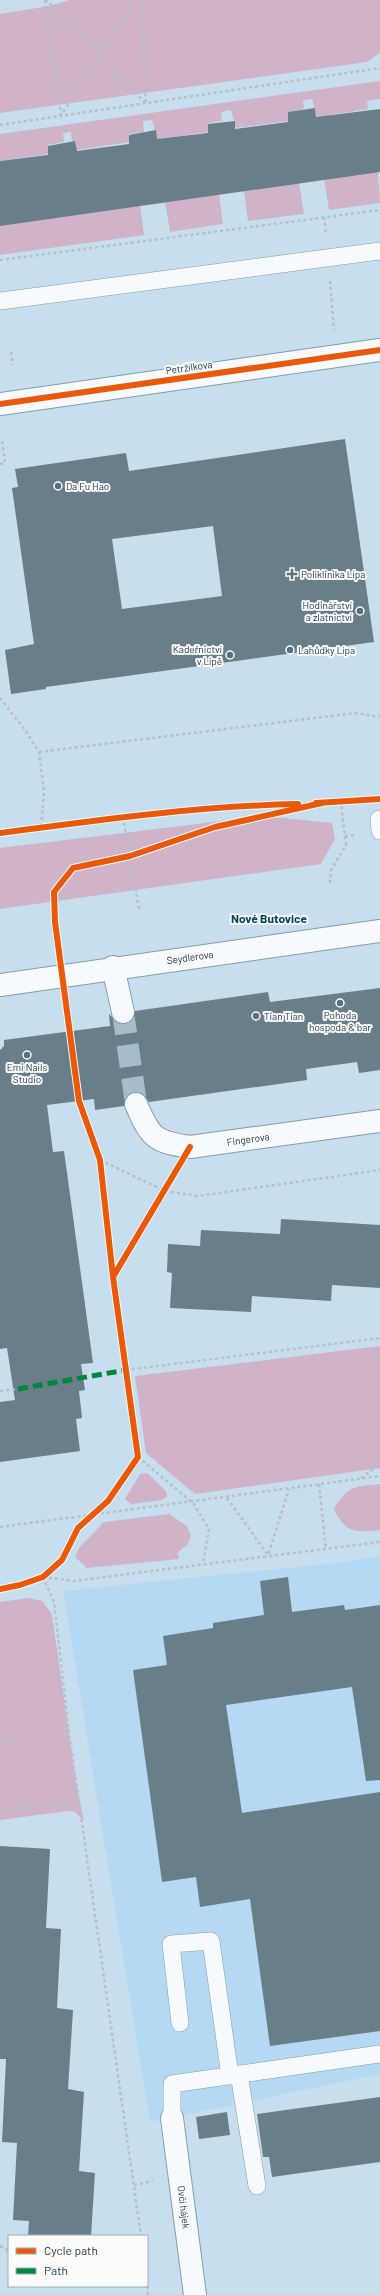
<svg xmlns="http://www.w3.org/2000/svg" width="380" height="2295" font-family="Barlow,sans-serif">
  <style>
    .built { fill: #b5d9f2 }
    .green { fill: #d0b3c7 }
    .building { fill: #687e88; fill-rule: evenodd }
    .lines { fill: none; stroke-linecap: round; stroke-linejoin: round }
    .minor-tunnel { stroke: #a4bdcd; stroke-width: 22; stroke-dasharray: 22 11; stroke-linecap: butt }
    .service-casing { stroke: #839cab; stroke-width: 18 }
    .minor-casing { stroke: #839cab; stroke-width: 24 }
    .path { stroke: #b5c0c9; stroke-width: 2.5; stroke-dasharray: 3 3; stroke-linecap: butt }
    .service { stroke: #f7fafc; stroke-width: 17 }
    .minor { stroke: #f7fafc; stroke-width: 22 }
    .quiet { stroke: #00873e; stroke-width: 5; stroke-dasharray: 10 5; stroke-linecap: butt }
    .cycleway-casing { stroke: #fbfbfb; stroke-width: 8 }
    .cycleway { stroke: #e8590c; stroke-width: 6 }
    .poi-dot { fill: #557183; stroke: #fbfbfb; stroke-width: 1.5 }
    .labels { text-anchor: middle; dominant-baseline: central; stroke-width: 4; stroke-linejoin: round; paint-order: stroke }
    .street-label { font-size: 10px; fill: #18374a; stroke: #fbfbfb }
    .poi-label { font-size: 10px; fill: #18374a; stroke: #fbfbfb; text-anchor: start }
    .quarter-label { font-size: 12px; font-weight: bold; fill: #004162; stroke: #fbfbfb }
  </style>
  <rect width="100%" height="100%" fill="#c7deee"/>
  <path class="built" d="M380 1556V2074L150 2122 63 1591 337 1563Z"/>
  <g class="green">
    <path d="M70 0H380V52L367 62 0 113V14L49 6Z"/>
    <path d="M380 81V99L367 101 368 109 317 117 312 99 303 100 304 109 288 112 289 121 236 128 231 110 221 112 222 121 208 123 209 132 157 139 152 120 143 121 144 132 129 134 130 142 77 150 75 142 72 141 71 132 63 133 64 142 48 145 49 154 0 161V134Z"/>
    <path d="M378 172 380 203 329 210 324 179Z"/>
    <path d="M299 183 304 214 248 221 244 191Z"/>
    <path d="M219 194 223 224 170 232 165 201Z"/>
    <path d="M140 205 144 235 0 255V224Z"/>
    <path d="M263 816 332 823 335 839 321 864 0 909V848Z"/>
    <path d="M380 1346V1468L195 1494 146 1453 135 1376Z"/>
    <path d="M147 1473 166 1491 167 1496 162 1500 131 1504 125 1499 140 1474Z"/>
    <path d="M380 1484V1530C356 1533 345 1533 334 1509 348 1485 354 1487 380 1484Z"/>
    <path d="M169 1514 187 1526 191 1536 187 1545 178 1552 179 1559 87 1568 75 1557 79 1548 104 1522Z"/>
    <path d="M29 1598 42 1601 52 1615 76 1782 84 1821 75 1812 68 1811 0 1820V1602Z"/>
  </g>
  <g class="building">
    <path d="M315 108 316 117 380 109V172L0 226V161L48 155V146L75 141 77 151 129 144V135L156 130 157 139 208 133V124L235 121V129L288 122V112Z"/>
    <path d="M345 439 374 642 46 687V689L11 694 5 650 34 644 12 488 18 487 15 469 126 453 129 471ZM213 526 222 596 122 609 112 539Z"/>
    <path d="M380 988V1070L359 1073 357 1062 306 1069 307 1080 149 1102 143 1094 131 1092 126 1097 124 1106 95 1110 94 1099 47 1105 53 1152 64 1151 93 1363 81 1364 85 1390 79 1391 82 1418 76 1419 80 1451 0 1462V1402L15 1400 7 1348 0 1349V1050L4 1046V1040L110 1026 109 1014 119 1024H125L132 1021 135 1011 268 992 270 1002Z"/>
    <path d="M281 1219 380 1225V1288L332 1285 331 1301 252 1296 251 1312 170 1308 172 1273 167 1272 168 1244 200 1246 201 1230 280 1234Z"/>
    <path d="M288 1577 292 1612 344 1605 345 1610 380 1605V1780L366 1781 352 1687 226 1705 242 1813 380 1792V2031L270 2046 250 1899 200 1907 196 1877 162 1882 133 1670 167 1665 163 1636 213 1628V1623L264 1615 260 1581Z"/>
    <path d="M0 1846 50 1849 46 1928 61 1929 57 2008 73 2010 68 2089 84 2092 79 2171 95 2173 91 2236H28L29 2221 13 2220 17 2143 2 2142 6 2059H0Z"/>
    <path d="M380 2097V2162L272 2177 269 2157H263L257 2114Z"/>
    <path d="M227 2112 230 2135 199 2139 196 2117Z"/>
  </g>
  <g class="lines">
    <path class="minor-tunnel" d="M123 1012 136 1104"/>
    <defs>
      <g id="service">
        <path d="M0 301 380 251"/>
        <path d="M379 819 380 831"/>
        <path d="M180 2023 171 1944 211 1941 230 2076"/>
        <path d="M239 2074 257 2186"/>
        <path d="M172 2118V2084L380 2054"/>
      </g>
      <g id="minor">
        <path d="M0 404 380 350"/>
        <path d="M113 967 123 1012"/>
        <path d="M0 985 380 931"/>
        <path d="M136 1104C150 1137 154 1142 190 1147L380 1121"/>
        <path d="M172 2118 195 2295"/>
      </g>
    </defs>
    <use href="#service" class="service-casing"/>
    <use href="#minor" class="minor-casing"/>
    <g class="path">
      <path d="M45 0 61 115 101 56 46 0"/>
      <path d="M133 0 101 56 146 104 142 0"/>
      <path d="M0 125 380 68"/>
      <path d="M324 217 326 234"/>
      <path d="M0 260 380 210"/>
      <path d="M330 281 334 330"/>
      <path d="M11 352 13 365"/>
      <path d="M0 464 5 463 2 441"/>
      <path d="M0 698 25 730 39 752 44 792 41 828"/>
      <path d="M39 752 355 713 380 717"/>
      <path d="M123 817 139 909"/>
      <path d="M0 833 123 817 260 805 364 801"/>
      <path d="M345 836 357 835"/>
      <path d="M330 883 331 870 346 845 341 803"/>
      <path d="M59 950 54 892 73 868 130 856 215 827 316 804"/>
      <path d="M66 1001 70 1030"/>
      <path d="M79 1101 100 1160 113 1277"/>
      <path d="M100 1160 165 1191 198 1196 380 1170"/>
      <path d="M126 1370 380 1338"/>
      <path d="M0 1391 18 1389"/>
      <path d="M138 1457 193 1503 209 1529 203 1564"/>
      <path d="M361 1478 380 1464"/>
      <path d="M319 1484 326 1549"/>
      <path d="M227 1498 268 1555 289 1489"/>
      <path d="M0 1527 380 1476"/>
      <path d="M43 1577 54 1602 69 1733 141 2236"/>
      <path d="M43 1577 73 1581 380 1542"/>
      <path d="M0 1740 69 1733"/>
      <path d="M0 1810 79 1802"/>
      <path d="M134 2185 153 2181"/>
      <path d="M0 2246 9 2251"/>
      <path d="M147 2286 148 2295"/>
    </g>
    <use href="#service" class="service"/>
    <use href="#minor" class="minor"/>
    <path class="quiet" d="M18 1389 126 1370"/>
    <defs>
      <g id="cycleway">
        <path d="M0 404 380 350"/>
        <path d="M316 803 380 799"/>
        <path d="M0 833C99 820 198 806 298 804"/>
        <path d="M113 1277 190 1147"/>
        <path d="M0 1589 20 1585 43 1577 62 1560 78 1528 108 1501 138 1457 113 1277 100 1160 79 1101 55 922 54 892 73 868 130 856 215 827 322 803"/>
      </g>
    </defs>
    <use href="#cycleway" class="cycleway-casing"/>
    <use href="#cycleway" class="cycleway"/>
  </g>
  <g class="poi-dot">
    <circle cx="58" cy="486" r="4"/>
    <path d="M290 568h4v4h4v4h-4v4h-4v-4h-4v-4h4z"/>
    <circle cx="360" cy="611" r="4"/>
    <circle cx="290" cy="650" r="4"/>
    <circle cx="230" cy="655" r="4"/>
    <circle cx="340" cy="1003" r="4"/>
    <circle cx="256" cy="1016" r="4"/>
    <circle cx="27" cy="1055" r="4"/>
  </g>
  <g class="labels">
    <g class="street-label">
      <text transform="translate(189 367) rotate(-8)">Petržílkova</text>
      <text transform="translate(190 957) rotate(-8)">Seydlerova</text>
      <text transform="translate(248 1139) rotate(-8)">Fingerova</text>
      <text transform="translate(184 2207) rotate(83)">Ovčí hájek</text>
    </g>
    <g class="poi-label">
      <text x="66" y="486">Da Fu Hao</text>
      <text x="301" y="574">Poliklinika Lípa</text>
      <text x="352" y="605" text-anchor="end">Hodinářství<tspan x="352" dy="12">a zlatnictví</tspan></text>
      <text x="222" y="649" text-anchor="end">Kadeřnictví<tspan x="222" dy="12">v Lípě</tspan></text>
      <text x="298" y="650">Lahůdky Lípa</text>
      <text x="340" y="1015" text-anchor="middle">Pohoda<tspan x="340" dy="12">hospoda &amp; bar</tspan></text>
      <text x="264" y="1016">Tian Tian</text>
      <text x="27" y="1067" text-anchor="middle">Emi Nails<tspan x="27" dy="12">Studio</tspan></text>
    </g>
    <g class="quarter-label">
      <text x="269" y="918">Nové Butovice</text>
    </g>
  </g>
  <rect x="8" y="2235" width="140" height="52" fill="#fbfbfb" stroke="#a0adb4"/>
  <rect x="16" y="2248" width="20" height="6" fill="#e8590c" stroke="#a0adb4"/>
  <text x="44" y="2255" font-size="12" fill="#18374a">Cycle path</text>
  <rect x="16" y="2268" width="20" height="6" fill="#00873e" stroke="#a0adb4"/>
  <text x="44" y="2275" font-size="12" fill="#18374a">Path</text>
</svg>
